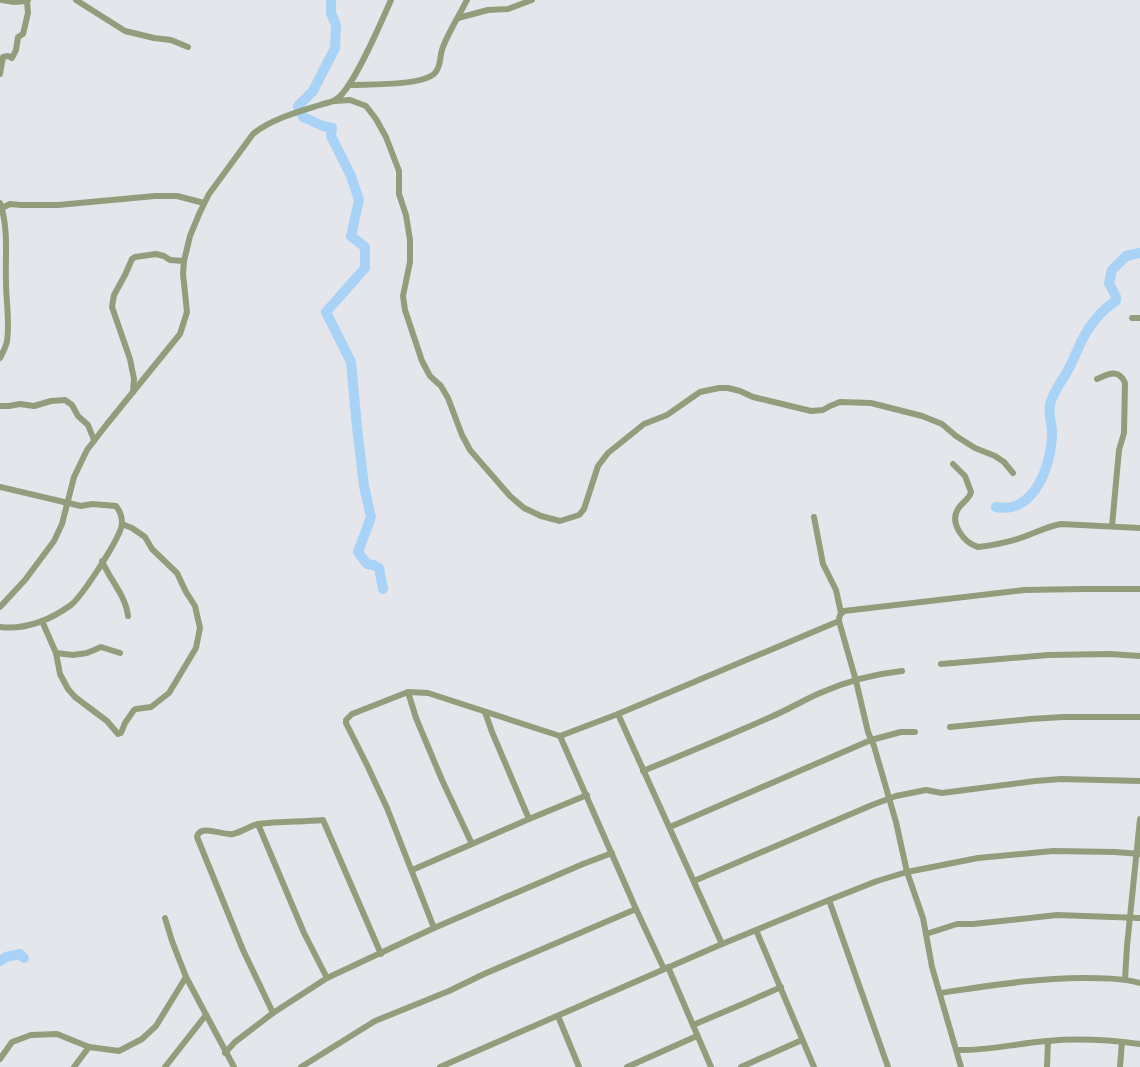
<svg xmlns="http://www.w3.org/2000/svg" width="1140" height="1067" font-family="Cabin,sans-serif">
  <style>
    .lines { fill: none; stroke-linecap: round; stroke-linejoin: round }
    .river { stroke: #a8d2f6; stroke-width: 10 }
    .minor { stroke: #929e7b; stroke-width: 6 }
  </style>
  <rect width="100%" height="100%" fill="#e5e6eb"/>
  <g class="lines">
    <g class="river">
      <path d="M331 0V13L336 25 335 48 313 91 298 106 303 117 323 126 332 128 331 136 351 176 359 200 351 236 365 247V268L326 312 351 362 357 427 364 486 371 517 358 552 367 564 373 565 379 568 383 589"/>
      <path d="M996 507C1035 515 1052 463 1052 433 1052 424 1048 414 1050 405 1052 393 1062 381 1068 370 1072 364 1074 357 1077 351 1085 332 1098 312 1116 301V297L1109 283 1112 270 1126 256 1140 253"/>
      <path d="M0 961 6 957 20 954 24 958"/>
    </g>
    <g class="minor">
      <path d="M2 0 14 2 27 1"/>
      <path d="M76 0 125 31 154 38 171 40 188 47"/>
      <path d="M458 18 488 10 508 9 532 0"/>
      <path d="M0 74 3 57 8 56 12 58 16 50 18 37 23 34 28 13 27 1 28 0"/>
      <path d="M350 85C369 84 423 86 435 73 442 65 439 56 443 47 449 31 459 16 467 0"/>
      <path d="M335 101 350 100 366 106 376 119 386 137 399 171V194L406 215 410 240V262L403 296 405 310 422 361 430 376 441 386 448 398 462 435 470 450 510 496 524 508 541 516 560 521 579 515 584 509 598 466 608 453 644 424 667 415 700 392 719 388H728L740 391 753 397 811 411 823 410 830 406 840 402 871 403 922 416 942 424 956 436 975 448 995 456 1004 462 1013 473"/>
      <path d="M0 203C9 229 5 255 6 282 6 301 10 322 7 341 6 347 3 352 0 358"/>
      <path d="M2 208 10 204 21 205H58L155 196H177L204 203"/>
      <path d="M1132 318H1140"/>
      <path d="M1097 379C1108 374 1119 368 1125 383L1124 433 1119 450 1112 526"/>
      <path d="M133 392 134 379 130 359 112 307 114 295 125 275 132 259 135 257 156 254 164 256 170 260 184 261"/>
      <path d="M0 406H9L20 404 34 406 51 401 65 400 72 405 78 416 88 425 94 440"/>
      <path d="M953 464 965 476 971 492C969 500 962 502 958 509 949 523 964 543 978 547 994 545 1011 542 1026 536 1038 532 1048 526 1061 524L1140 528"/>
      <path d="M0 487 81 506 92 504 116 506C120 511 122 517 122 523 122 536 82 596 71 605 50 620 26 630 0 627"/>
      <path d="M814 517 823 564 836 590 841 613"/>
      <path d="M102 561C110 580 126 596 128 616"/>
      <path d="M0 607 25 580 54 541 62 524 74 477 87 450 107 424 180 334 187 312 183 274 184 261 190 236 200 212 209 194 253 134C271 119 298 112 320 105 325 103 330 103 335 100 352 92 382 20 391 0"/>
      <path d="M42 621 56 653 60 674 68 689 75 697 107 721 118 734 121 733 125 723 134 710 136 709 151 707 169 693 196 648 200 628 195 606 186 592 177 573 152 549 145 537 132 528 122 524"/>
      <path d="M56 653 73 655 87 653 101 647 120 653"/>
      <path d="M941 664 1048 655 1110 654 1140 656"/>
      <path d="M408 692 352 714 346 720V723L367 765 387 808 434 928"/>
      <path d="M485 712 492 732 529 819"/>
      <path d="M618 714 722 944"/>
      <path d="M950 727 1030 719 1064 717H1140"/>
      <path d="M560 736 636 909 664 969"/>
      <path d="M643 771C687 753 730 735 773 716 789 709 804 700 820 693 845 682 874 674 902 671"/>
      <path d="M587 795 529 819 472 844 442 780 416 718 408 692 428 693 560 736 618 714 839 621"/>
      <path d="M258 824 304 933 327 978"/>
      <path d="M670 827 871 740 901 732H915"/>
      <path d="M412 870 472 844"/>
      <path d="M694 881 872 805 896 796 926 790 942 793 1035 781 1061 779 1140 781"/>
      <path d="M829 900 888 1067"/>
      <path d="M165 918 172 941 186 977 234 1067"/>
      <path d="M756 930 814 1067"/>
      <path d="M926 934 957 924H973L1057 915 1140 918"/>
      <path d="M668 967 711 1067"/>
      <path d="M1125 979 1127 946 1140 819"/>
      <path d="M940 993C988 986 1035 978 1083 978 1102 978 1121 978 1140 983"/>
      <path d="M273 1013 243 950 197 837C200 823 223 836 233 834 242 832 249 826 258 824 279 821 301 822 323 820L381 954"/>
      <path d="M558 1016 579 1067"/>
      <path d="M693 1025 745 1003 781 987"/>
      <path d="M957 1050C989 1051 1017 1043 1048 1041 1078 1038 1110 1040 1140 1044"/>
      <path d="M225 1053 235 1042 273 1013 327 978 434 928 583 864 612 853"/>
      <path d="M0 1059 12 1042 31 1035 57 1034 89 1047 119 1051 142 1039 156 1026 186 977"/>
      <path d="M74 1067 89 1047"/>
      <path d="M165 1067 206 1015"/>
      <path d="M301 1067 375 1021 449 991 484 974 636 909"/>
      <path d="M440 1067 722 944 829 900 877 881 907 872 978 858 1053 851 1115 852 1140 854"/>
      <path d="M627 1067 697 1036"/>
      <path d="M741 1067 802 1040"/>
      <path d="M961 1067 932 967 923 918 907 872 896 822 874 746 868 732 856 681 839 621C839 616 840 614 844 611L1024 590 1083 589H1140"/>
      <path d="M1047 1067 1048 1041"/>
      <path d="M1120 1067 1122 1042"/>
    </g>
  </g>
</svg>
